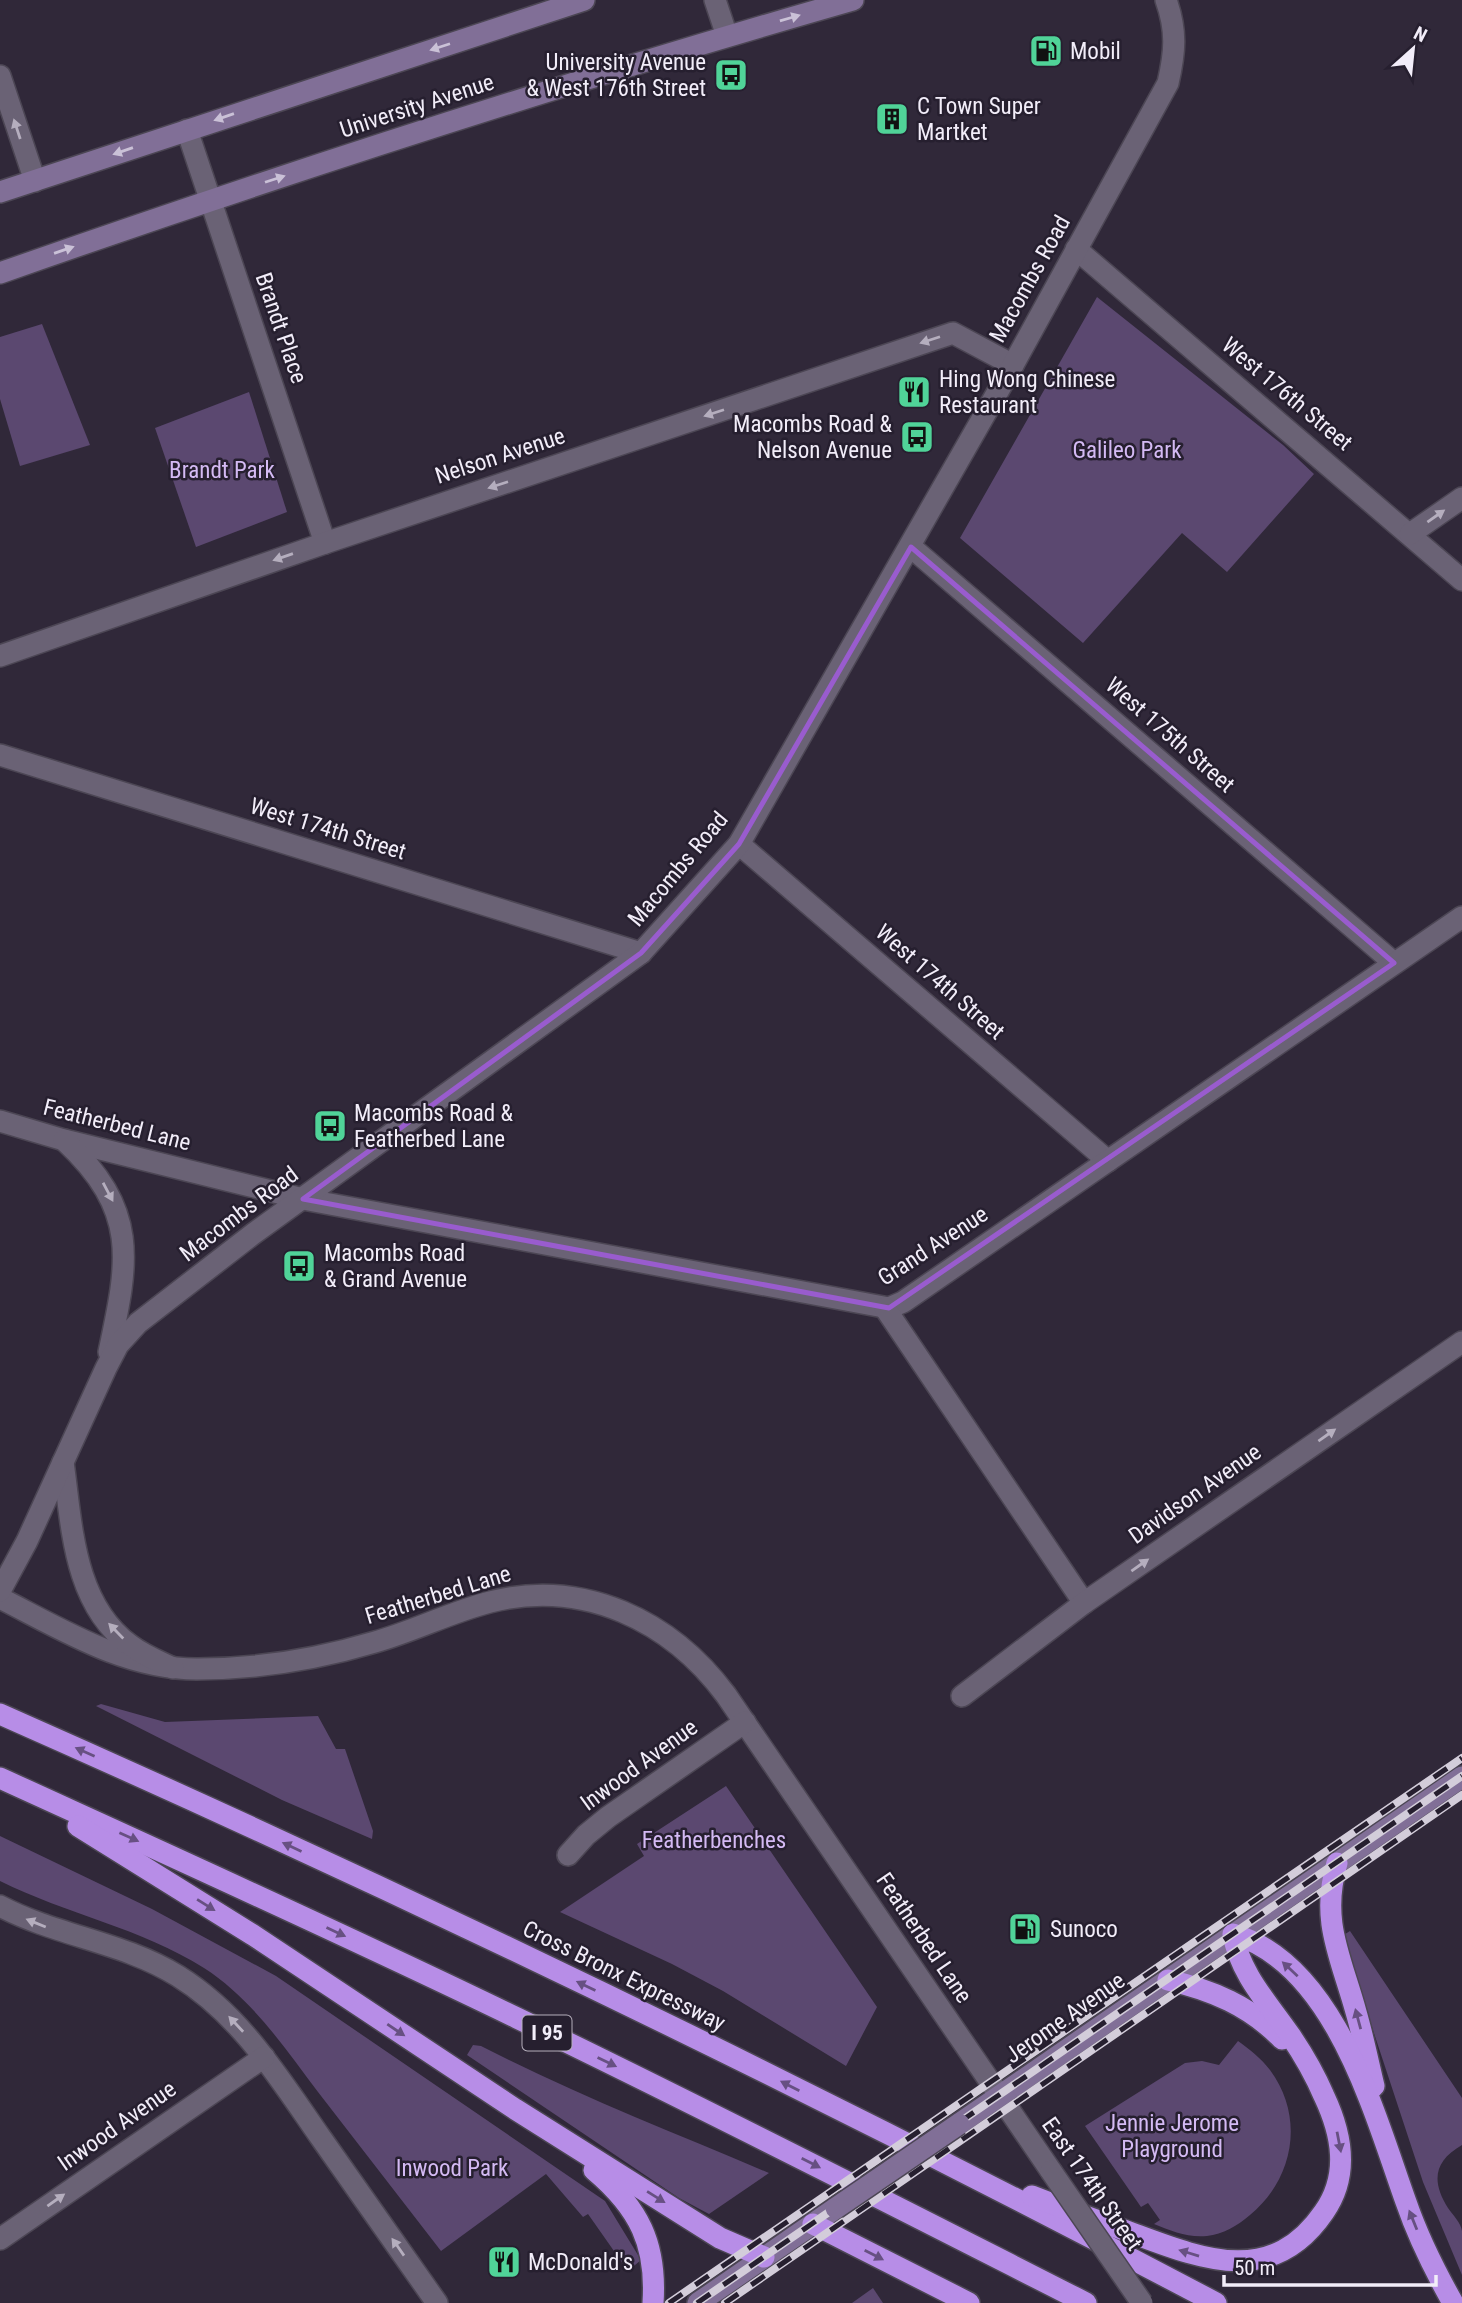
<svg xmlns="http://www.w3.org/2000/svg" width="1462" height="2303" font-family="'Roboto Condensed',sans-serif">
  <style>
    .green { fill: #5b4870 }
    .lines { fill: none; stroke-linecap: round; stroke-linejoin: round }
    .minor-casing { stroke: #4c4654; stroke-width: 24 }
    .tertiary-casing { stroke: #4c4654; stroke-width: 24 }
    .secondary-casing { stroke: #4c4654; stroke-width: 24 }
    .motorway-casing { stroke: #4c4654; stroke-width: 24 }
    .minor { stroke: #6a6275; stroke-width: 21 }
    .tertiary { stroke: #6a6275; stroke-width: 21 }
    .secondary { stroke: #816f97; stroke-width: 21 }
    .motorway { stroke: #b78de7; stroke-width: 21 }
    .rail-casing { stroke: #d3cdda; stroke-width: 8 }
    .rail { stroke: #261f2f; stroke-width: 5; stroke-dasharray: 16; stroke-linecap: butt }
    .minor-bridge-casing { stroke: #4c4654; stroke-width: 24; stroke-linecap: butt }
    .secondary-bridge-casing { stroke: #4c4654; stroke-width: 24; stroke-linecap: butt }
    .minor-bridge { stroke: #6a6275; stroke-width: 21 }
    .secondary-bridge { stroke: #816f97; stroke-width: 21 }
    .oneway { fill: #cac1d7 }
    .oneway2 { fill: #b5aebe }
    .oneway3 { fill: #675082 }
    .marked { fill: none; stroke: #995cce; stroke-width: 5; stroke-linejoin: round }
    .labels { text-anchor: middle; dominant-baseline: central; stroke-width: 5; stroke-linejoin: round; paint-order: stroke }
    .shield { fill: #261f2f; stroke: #b5afbc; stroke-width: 2 }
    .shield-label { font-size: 21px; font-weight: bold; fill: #f2edf9 }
    .poi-label { font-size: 23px; fill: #f2edf9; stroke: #261f2f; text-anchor: start }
    .street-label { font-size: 23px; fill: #f2edf9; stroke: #261f2f }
    .park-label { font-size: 23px; fill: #d4baf4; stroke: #261f2f }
  </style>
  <rect width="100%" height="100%" fill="#302839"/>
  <g class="green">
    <path d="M1097 297 1283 445 1314 474 1227 572 1182 533 1083 643 960 538Z"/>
    <path d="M42 324 90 445 20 466 0 399V337Z"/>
    <path d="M249 392 287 512 196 547 155 428Z"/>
    <path d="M101 1704 165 1722 318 1716 336 1749H345L373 1831 372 1839 282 1800 96 1706Z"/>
    <path d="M726 1786 877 2007 846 2066 723 1991 672 1964 560 1912 644 1856 637 1844Z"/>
    <path d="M0 1836 152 1909 276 1976 605 2201 641 2260 628 2271 588 2214 583 2217 546 2174 441 2251C400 2198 359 2145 318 2092 284 2047 252 1999 204 1968 141 1928 66 1914 0 1881Z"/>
    <path d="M1350 1931 1462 2098V2145C1434 2161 1431 2181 1448 2208 1453 2215 1461 2223 1462 2231 1462 2245 1462 2261 1462 2275L1423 2182 1342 1936Z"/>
    <path d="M1238 2041C1249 2049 1261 2058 1270 2070 1305 2117 1294 2179 1250 2215 1237 2226 1223 2234 1207 2236 1188 2238 1171 2231 1154 2224L1160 2220 1148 2203 1141 2207 1085 2126 1185 2063 1202 2061 1219 2065Z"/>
    <path d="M473 2045 481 2046C574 2094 672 2132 769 2173L709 2214 679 2198 467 2055Z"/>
    <path d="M873 2288 883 2303H852Z"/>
  </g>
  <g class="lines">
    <defs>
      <g id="minor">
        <path d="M715 0 727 36"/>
        <path d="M0 76 35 181"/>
        <path d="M187 130 325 543"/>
        <path d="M1076 249 1462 580"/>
        <path d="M1410 534 1462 498"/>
        <path d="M911 547 1394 963"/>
        <path d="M0 656 325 543 953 333 1013 365"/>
        <path d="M0 755 641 953"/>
        <path d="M739 844 1108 1161"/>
        <path d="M0 1121 64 1140 303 1199 889 1308 903 1302 1462 917"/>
        <path d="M885 1308 1084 1603"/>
        <path d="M0 1598C63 1630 125 1669 197 1669 257 1669 318 1659 375 1642 414 1631 451 1612 490 1602 584 1578 671 1621 726 1695L1051 2171"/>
        <path d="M962 1696 1084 1603 1462 1342"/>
        <path d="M568 1855 586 1835 608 1817 745 1722"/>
        <path d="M0 1906C57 1936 123 1942 178 1976 241 2015 279 2078 321 2138 360 2193 398 2248 437 2303"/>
        <path d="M0 2239 264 2057"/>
      </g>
      <g id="tertiary">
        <path d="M64 1140C139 1210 129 1259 109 1352"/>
        <path d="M63 1462C72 1525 73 1603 130 1645 143 1655 158 1661 173 1668"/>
        <path d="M0 1591 27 1541 106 1368 118 1345 138 1323 253 1234 641 953 739 844 1013 365 1168 83C1175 52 1177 31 1166 0"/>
      </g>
      <g id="secondary">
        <path d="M0 192 584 0"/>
        <path d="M0 273C282 174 566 82 853 0"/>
        <path d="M959 2124 1462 1777"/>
        <path d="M698 2303 836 2208"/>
      </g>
      <g id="motorway">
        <path d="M0 1714C412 1896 818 2093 1216 2303"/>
        <path d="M0 1778C173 1857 346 1935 517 2018 708 2110 897 2207 1086 2303"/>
        <path d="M78 1826 253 1935 515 2109 720 2238 764 2257"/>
        <path d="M1337 1863C1320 1921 1341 1957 1356 2012 1363 2036 1368 2061 1374 2086"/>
        <path d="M1168 1980C1212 1990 1250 2006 1282 2039"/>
        <path d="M594 2170C639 2208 657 2244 653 2303"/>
        <path d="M1032 2196C1065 2209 1099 2221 1132 2233 1202 2259 1272 2288 1324 2212 1350 2175 1342 2134 1324 2096 1315 2075 1303 2054 1290 2035 1268 2003 1240 1974 1233 1934 1335 1964 1374 2113 1406 2202 1418 2237 1435 2271 1453 2303"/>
        <path d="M813 2224 969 2303"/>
      </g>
    </defs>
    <use href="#minor" class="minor-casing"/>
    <use href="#tertiary" class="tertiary-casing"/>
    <use href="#secondary" class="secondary-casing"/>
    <use href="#motorway" class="motorway-casing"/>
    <use href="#minor" class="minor"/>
    <use href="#tertiary" class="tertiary"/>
    <use href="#secondary" class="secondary"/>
    <use href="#motorway" class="motorway"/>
    <defs>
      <g id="rail">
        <path d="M669 2303 1462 1758"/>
        <path d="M697 2303 1462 1776"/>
        <path d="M725 2303 1462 1795"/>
      </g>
    </defs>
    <use href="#rail" class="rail-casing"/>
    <use href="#rail" class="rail"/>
    <defs>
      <path id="minor-bridge" d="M1051 2171 1142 2303"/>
      <path id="secondary-bridge" d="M836 2208 959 2124"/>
    </defs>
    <use href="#minor-bridge" class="minor-bridge-casing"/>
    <use href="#secondary-bridge" class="secondary-bridge-casing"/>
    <use href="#minor-bridge" class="minor-bridge"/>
    <use href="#secondary-bridge" class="secondary-bridge"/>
  </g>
  <defs><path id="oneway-solid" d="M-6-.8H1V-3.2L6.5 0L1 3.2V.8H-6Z" transform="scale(1.75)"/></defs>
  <g class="oneway">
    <use href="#oneway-solid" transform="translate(790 18) rotate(-16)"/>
    <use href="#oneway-solid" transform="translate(440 47) rotate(162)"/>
    <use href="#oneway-solid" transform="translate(224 117) rotate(161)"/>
    <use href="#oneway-solid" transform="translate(123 151) rotate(161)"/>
    <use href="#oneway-solid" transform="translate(275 179) rotate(-18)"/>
    <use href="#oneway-solid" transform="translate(64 250) rotate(-19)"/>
  </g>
  <g class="oneway2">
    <use href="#oneway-solid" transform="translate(17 129) rotate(-108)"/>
    <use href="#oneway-solid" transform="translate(930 340) rotate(162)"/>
    <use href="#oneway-solid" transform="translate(714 413) rotate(162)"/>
    <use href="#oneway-solid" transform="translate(498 485) rotate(162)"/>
    <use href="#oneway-solid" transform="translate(1436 516) rotate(-35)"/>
    <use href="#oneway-solid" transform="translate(283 557) rotate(161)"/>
    <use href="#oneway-solid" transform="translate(108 1192) rotate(62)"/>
    <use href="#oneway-solid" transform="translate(1327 1435) rotate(-35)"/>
    <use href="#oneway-solid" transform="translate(1140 1565) rotate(-35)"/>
    <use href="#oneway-solid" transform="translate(116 1631) rotate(-134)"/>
    <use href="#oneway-solid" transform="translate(36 1923) rotate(-158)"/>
    <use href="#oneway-solid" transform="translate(236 2024) rotate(-133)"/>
    <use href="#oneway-solid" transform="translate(56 2200) rotate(-35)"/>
    <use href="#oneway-solid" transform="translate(398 2247) rotate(-125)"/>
  </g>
  <g class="oneway3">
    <use href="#oneway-solid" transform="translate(85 1752) rotate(-156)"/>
    <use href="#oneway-solid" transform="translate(129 1837) rotate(24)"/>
    <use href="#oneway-solid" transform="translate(292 1847) rotate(-155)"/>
    <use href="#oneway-solid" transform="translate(206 1905) rotate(32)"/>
    <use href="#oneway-solid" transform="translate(336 1932) rotate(25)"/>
    <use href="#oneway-solid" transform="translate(1290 1969) rotate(-137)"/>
    <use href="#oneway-solid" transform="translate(586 1986) rotate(-154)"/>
    <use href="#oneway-solid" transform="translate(1358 2019) rotate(-105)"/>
    <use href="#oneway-solid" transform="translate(396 2030) rotate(34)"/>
    <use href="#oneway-solid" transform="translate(607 2062) rotate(26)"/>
    <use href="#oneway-solid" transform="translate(790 2086) rotate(-153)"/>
    <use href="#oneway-solid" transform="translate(1339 2142) rotate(79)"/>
    <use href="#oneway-solid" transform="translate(811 2163) rotate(27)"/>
    <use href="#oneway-solid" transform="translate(656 2197) rotate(32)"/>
    <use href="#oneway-solid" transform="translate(1413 2220) rotate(-112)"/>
    <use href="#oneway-solid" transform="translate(1189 2253) rotate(-163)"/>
    <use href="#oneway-solid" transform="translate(874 2255) rotate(27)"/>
  </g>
  <path class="marked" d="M911 547 1394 963 889 1308 303 1199 641 953 739 844Z"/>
  <defs>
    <symbol id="fuel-square" viewBox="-11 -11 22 22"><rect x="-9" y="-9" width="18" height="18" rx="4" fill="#50d398" stroke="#261f2f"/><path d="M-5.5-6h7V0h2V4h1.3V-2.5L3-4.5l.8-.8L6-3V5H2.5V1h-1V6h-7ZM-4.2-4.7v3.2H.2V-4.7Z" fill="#111"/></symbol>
    <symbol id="bus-square" viewBox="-11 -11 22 22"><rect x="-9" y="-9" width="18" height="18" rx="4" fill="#50d398" stroke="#261f2f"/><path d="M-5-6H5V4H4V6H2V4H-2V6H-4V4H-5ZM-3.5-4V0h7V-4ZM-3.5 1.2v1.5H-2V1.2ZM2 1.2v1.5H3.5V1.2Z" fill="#111"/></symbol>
    <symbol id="building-square" viewBox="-11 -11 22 22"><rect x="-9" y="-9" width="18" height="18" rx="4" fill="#50d398" stroke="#261f2f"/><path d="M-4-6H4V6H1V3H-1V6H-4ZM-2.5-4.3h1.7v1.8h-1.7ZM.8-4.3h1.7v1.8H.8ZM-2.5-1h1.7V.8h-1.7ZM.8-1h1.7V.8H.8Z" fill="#111"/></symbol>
    <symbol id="restaurant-square" viewBox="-11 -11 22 22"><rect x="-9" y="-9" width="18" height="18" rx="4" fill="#50d398" stroke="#261f2f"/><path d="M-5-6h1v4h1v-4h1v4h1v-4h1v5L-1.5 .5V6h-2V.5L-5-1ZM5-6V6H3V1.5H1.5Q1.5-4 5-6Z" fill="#111"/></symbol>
  </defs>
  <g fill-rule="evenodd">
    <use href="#fuel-square" x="1027" y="32" width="38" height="38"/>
    <use href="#bus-square" x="712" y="56" width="38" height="38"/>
    <use href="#building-square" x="873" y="100" width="38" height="38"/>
    <use href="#restaurant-square" x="895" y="373" width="38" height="38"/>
    <use href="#bus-square" x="898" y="418" width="38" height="38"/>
    <use href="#bus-square" x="311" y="1107" width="38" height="38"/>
    <use href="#bus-square" x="280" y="1247" width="38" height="38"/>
    <use href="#fuel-square" x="1006" y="1910" width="38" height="38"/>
    <use href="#restaurant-square" x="485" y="2243" width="38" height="38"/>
  </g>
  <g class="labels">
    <rect class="shield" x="522.5" y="2015.5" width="49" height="35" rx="5"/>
    <g class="shield-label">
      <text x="547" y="2033">I 95</text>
    </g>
    <g class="poi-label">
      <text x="1070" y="51">Mobil</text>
      <text x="706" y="62" text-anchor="end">University Avenue<tspan x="706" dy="26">&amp; West 176th Street</tspan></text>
      <text x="917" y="106">C Town Super<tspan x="917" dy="26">Martket</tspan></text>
      <text x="939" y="379">Hing Wong Chinese<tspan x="939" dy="26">Restaurant</tspan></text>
      <text x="892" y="424" text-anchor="end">Macombs Road &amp;<tspan x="892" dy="26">Nelson Avenue</tspan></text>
      <text x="354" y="1113">Macombs Road &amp;<tspan x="354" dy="26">Featherbed Lane</tspan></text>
      <text x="324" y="1253">Macombs Road<tspan x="324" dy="26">&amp; Grand Avenue</tspan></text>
      <text x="1050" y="1929">Sunoco</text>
      <text x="528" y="2262">McDonald's</text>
    </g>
    <g class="street-label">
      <text transform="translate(417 106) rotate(-18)">University Avenue</text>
      <text transform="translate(1030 279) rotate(-61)">Macombs Road</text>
      <text transform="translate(281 328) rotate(71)">Brandt Place</text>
      <text transform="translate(1287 394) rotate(40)">West 176th Street</text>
      <text transform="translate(500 456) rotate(-18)">Nelson Avenue</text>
      <text transform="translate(1170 735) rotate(41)">West 175th Street</text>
      <text transform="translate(328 829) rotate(17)">West 174th Street</text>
      <text transform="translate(678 869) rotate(-50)">Macombs Road</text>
      <text transform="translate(940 982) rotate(41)">West 174th Street</text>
      <text transform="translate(117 1125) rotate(14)">Featherbed Lane</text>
      <text transform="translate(239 1214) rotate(-37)">Macombs Road</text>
      <text transform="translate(933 1246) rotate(-33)">Grand Avenue</text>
      <text transform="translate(1195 1494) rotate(-35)">Davidson Avenue</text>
      <text transform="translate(438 1595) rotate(-17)">Featherbed Lane</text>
      <text transform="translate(639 1765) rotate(-36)">Inwood Avenue</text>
      <text transform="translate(924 1938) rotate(56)">Featherbed Lane</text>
      <text transform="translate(624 1976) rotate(26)">Cross Bronx Expressway</text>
      <text transform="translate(1065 2018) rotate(-35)">Jerome Avenue</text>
      <text transform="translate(117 2126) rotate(-35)">Inwood Avenue</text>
      <text transform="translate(1092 2184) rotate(55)">East 174th Street</text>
    </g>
    <g class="park-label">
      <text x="1127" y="450">Galileo Park</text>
      <text x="222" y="470">Brandt Park</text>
      <text x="714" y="1840">Featherbenches</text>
      <text x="1172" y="2123">Jennie Jerome<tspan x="1172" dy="26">Playground</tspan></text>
      <text x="452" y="2168">Inwood Park</text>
    </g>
  </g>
  <g transform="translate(1413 49) rotate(27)" stroke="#261f2f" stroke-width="5" paint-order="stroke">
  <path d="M0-5L12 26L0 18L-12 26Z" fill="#f2edf9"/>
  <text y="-10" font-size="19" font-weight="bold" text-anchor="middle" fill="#f2edf9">N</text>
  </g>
  <path d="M1224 2275v10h212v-10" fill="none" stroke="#f2edf9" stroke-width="3.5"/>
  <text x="1234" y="2275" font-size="21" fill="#f2edf9" stroke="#261f2f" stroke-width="5" paint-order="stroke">50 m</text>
</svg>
